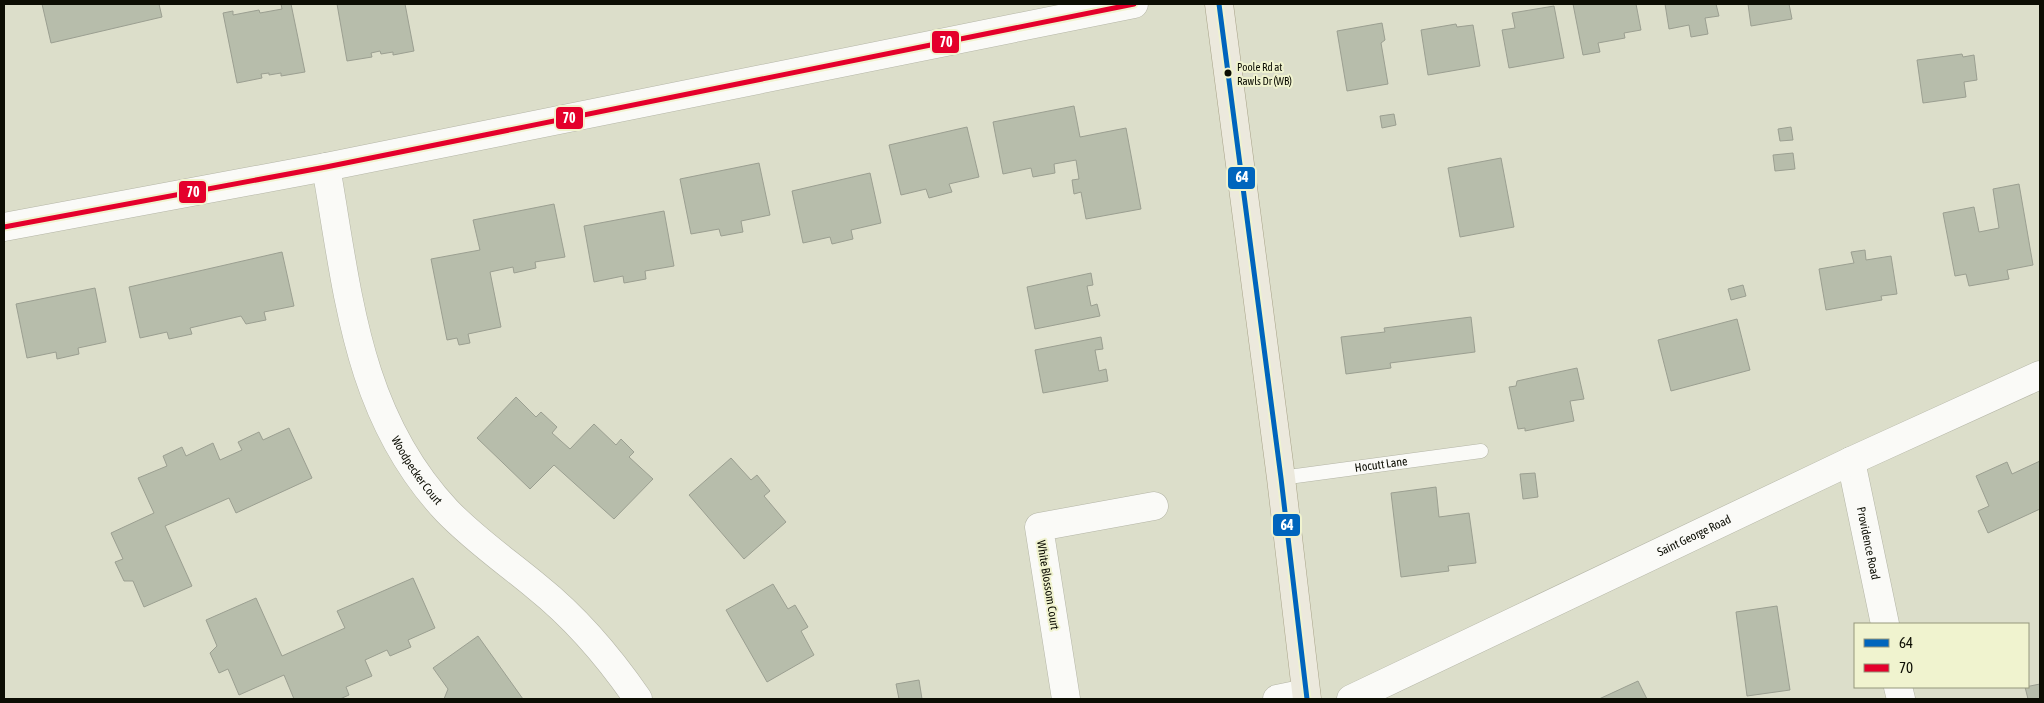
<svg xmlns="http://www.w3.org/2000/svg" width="2044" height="703" font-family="'Asap Condensed',sans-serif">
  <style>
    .building { fill: #b7bdab; stroke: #9b9f91 }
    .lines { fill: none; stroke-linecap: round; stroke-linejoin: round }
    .service-casing { stroke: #b4b5a6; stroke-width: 15 }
    .minor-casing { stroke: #b4b5a6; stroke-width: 29 }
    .primary-casing { stroke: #a8a389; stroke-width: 29 }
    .service { stroke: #fafaf7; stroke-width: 14 }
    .minor { stroke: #fafaf7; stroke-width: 28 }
    .primary { stroke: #ece9dd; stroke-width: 28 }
    .bus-1-casing { stroke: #f0f3cf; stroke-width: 9 }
    .bus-2-casing { stroke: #f0f3cf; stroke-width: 9 }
    .bus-1 { stroke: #0065bd; stroke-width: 5 }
    .bus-2 { stroke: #e4002b; stroke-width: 5 }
    .bus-dot { fill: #0c0d03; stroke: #f0f3cf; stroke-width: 2 }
    .labels { text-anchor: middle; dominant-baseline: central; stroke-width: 4; stroke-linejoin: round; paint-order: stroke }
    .bus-label { font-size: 11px; fill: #0c0d03; stroke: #f0f3cf; text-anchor: start }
    .street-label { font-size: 12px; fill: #0c0d03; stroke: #f0f3cf }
    .line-badge { stroke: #f0f3cf; stroke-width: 2 }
    .badge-label { font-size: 14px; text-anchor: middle; font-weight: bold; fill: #fff }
  </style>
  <rect width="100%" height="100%" fill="#dcdeca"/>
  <g class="building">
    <path d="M42 4H159L162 17 51 43Z"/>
    <path d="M281 4H291L305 72 281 76V73L269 75V73L261 74 262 78 237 83 223 13 233 11V15L259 10 260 13 282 9Z"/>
    <path d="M337 4H405L414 51 393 55V52L381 54 380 51 371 53 372 57 347 61Z"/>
    <path d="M1573 4H1636L1641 30 1624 33 1625 38 1598 43 1600 52 1583 55Z"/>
    <path d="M1665 4H1716L1719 16 1705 18 1708 34 1691 37 1689 25 1669 29Z"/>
    <path d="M1748 4H1789L1792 19 1751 26Z"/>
    <path d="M1554 6 1564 58 1509 68 1502 30 1515 28 1512 13Z"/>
    <path d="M1382 23 1385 40 1381 43 1388 84 1347 91 1337 31Z"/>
    <path d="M1456 24 1457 27 1473 25 1480 66 1428 75 1421 30Z"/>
    <path d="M1962 54 1963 57 1974 55 1977 80 1964 82 1966 97 1923 103 1917 60Z"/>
    <path d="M1074 106 1080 137 1126 128 1141 209 1086 219 1081 192 1074 194 1072 180 1079 179 1076 160 1054 164 1055 173 1033 177 1031 168 1003 174 993 122Z"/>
    <path d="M1394 114 1396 125 1382 128 1380 116Z"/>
    <path d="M967 127 979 177 949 184 952 192 929 198 926 189 901 195 889 145Z"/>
    <path d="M1791 127 1793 140 1780 141 1778 129Z"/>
    <path d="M1793 153 1795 169 1775 171 1773 155Z"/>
    <path d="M1501 158 1514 227 1460 237 1448 168Z"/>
    <path d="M759 163 770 215 741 221 743 232 721 236 719 229 691 234 680 179Z"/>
    <path d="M870 173 881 223 851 230 853 239 832 244 830 237 803 243 792 191Z"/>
    <path d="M2019 184 2033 265 2007 270 2009 279 1969 286 1966 274 1955 276 1943 213 1974 207 1979 232 1999 228 1993 189Z"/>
    <path d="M554 204 565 257 535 262 536 268 514 273 513 267 490 272 501 327 468 334 470 343 459 345 457 338 447 340 431 259 480 250 473 220Z"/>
    <path d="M664 211 674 266 645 271 646 279 624 283 623 276 594 282 584 226Z"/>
    <path d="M1865 250 1866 260 1891 256 1897 294 1881 296 1882 300 1826 310 1819 269 1854 263 1851 252Z"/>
    <path d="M282 252 294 306 264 312 266 320 246 324 241 316 190 328 192 334 169 339 167 332 140 338 129 287Z"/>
    <path d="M1091 273 1093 285 1087 286 1091 306 1097 304 1100 316 1035 329 1027 287Z"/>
    <path d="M1743 285 1746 296 1731 300 1728 289Z"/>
    <path d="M95 288 106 342 78 348 79 354 57 359 56 352 27 358 16 304Z"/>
    <path d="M1471 317 1475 352 1390 363 1391 368 1346 374 1341 337 1385 332 1384 328Z"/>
    <path d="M1737 319 1750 370 1671 391 1658 340Z"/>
    <path d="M1101 337 1103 349 1095 350 1099 371 1106 369 1108 381 1043 393 1035 350Z"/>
    <path d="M1577 368 1584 399 1570 401 1574 421 1525 431V428L1518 429 1509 387 1516 386 1517 381Z"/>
    <path d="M516 397 536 417 541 412 557 427 552 433 570 449 594 424 616 445 621 439 634 452 629 457 653 479 614 519 554 465 530 489 477 438Z"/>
    <path d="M289 428 312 478 236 513 229 498 165 526 192 586 144 607 133 581H124L115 562 123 559 111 533 154 513 138 478 167 466 163 456 182 447 186 456 213 443 220 460 242 450 238 442 259 432 263 440Z"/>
    <path d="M731 458 751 480 757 475 770 491 764 496 786 522 744 559 689 495Z"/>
    <path d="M2040 461V509L1988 533 1978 511 1989 506 1976 476 2007 462 2012 474Z"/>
    <path d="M1535 473 1538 497 1523 499 1520 474Z"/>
    <path d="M1436 487 1439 517 1469 513 1476 563 1448 566 1449 571 1401 577 1391 493Z"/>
    <path d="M413 578 435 628 408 640 411 647 390 656 387 650 365 660 372 676 346 687 349 695 340 699H294L284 675 239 695 228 669 219 673 210 653 217 646 206 620 256 598 282 656 345 628 337 611Z"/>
    <path d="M773 584 788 609 795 605 808 627 801 631 814 655 767 682 726 610Z"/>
    <path d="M1777 606 1790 690 1747 696 1736 612Z"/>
    <path d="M478 636 523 699H444L448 689 433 668Z"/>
    <path d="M919 680 922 699H899L896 684Z"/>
    <path d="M1638 681 1647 699H1599Z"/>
    <path d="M2040 684V699H2028L2025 687Z"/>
  </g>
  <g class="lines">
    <defs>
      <g id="service">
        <path id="s1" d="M1281 478 1481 451"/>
      </g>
      <g id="minor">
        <path id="s2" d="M326 167C348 292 356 414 447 511 475 540 507 562 537 587 577 619 609 657 638 699"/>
        <path d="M4 227 326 167 1134 4"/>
        <path id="s3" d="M1851 461 1885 624"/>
        <path d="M1898 687 1901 699"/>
        <path d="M1066 699 1039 527 1154 506"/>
        <path d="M1277 699 1306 693"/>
        <path id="s4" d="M1351 699 1851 461 2040 375"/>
      </g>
      <path id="primary" d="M1219 4 1281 478 1307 699"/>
    </defs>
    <use href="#service" class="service-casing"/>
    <use href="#minor" class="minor-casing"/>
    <use href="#primary" class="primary-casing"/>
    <use href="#service" class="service"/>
    <use href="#minor" class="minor"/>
    <use href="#primary" class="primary"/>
    <defs>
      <path id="bus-1" d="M1219 4 1281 478 1307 699"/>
      <path id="bus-2" d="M4 227 326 167 1134 4"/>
    </defs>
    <use href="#bus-1" class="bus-1-casing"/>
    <use href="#bus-2" class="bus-2-casing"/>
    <use href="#bus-1" class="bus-1"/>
    <use href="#bus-2" class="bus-2"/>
  </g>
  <circle class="bus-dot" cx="1228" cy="73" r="4.5"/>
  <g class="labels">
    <g class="bus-label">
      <text x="1237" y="67">Poole Rd at<tspan x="1237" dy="14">Rawls Dr (WB)</tspan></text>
    </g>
    <g class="street-label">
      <text stroke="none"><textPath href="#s1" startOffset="101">Hocutt Lane</textPath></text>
      <text stroke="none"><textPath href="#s2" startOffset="320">Woodpecker Court</textPath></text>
      <text stroke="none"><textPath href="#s4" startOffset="380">Saint George Road</textPath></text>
      <text stroke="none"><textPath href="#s3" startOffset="84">Providence Road</textPath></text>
      <text transform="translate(1048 585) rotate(81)">White Blossom Court</text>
    </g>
  </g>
  <g class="line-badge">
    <rect x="931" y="30" width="29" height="24" rx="5" fill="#e4002b"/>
    <rect x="555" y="106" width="29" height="24" rx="5" fill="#e4002b"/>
    <rect x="1227" y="166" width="29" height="24" rx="5" fill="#0065bd"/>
    <rect x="178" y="180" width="29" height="24" rx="5" fill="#e4002b"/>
    <rect x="1272" y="513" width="29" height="24" rx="5" fill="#0065bd"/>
  </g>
  <g class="badge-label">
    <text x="946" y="47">70</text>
    <text x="569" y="123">70</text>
    <text x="1242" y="182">64</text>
    <text x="193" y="197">70</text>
    <text x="1287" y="530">64</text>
  </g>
  <rect width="2044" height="703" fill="none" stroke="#0c0d03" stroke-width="10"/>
  <rect x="1854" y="623" width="175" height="65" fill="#f0f3cf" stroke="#95977d"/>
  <rect x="1864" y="639" width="25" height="8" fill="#0065bd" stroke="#95977d"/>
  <text x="1899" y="648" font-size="15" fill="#0c0d03">64</text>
  <rect x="1864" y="664" width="25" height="8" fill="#e4002b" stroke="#95977d"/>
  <text x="1899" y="673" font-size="15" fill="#0c0d03">70</text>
</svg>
